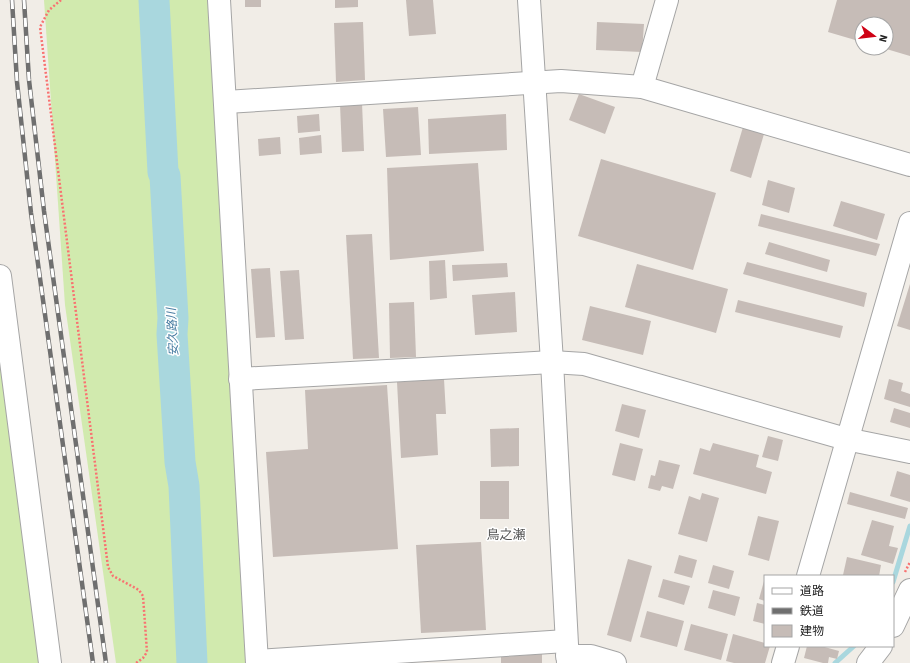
<svg xmlns="http://www.w3.org/2000/svg" width="910" height="663" font-family="'Source Sans 3','Noto Sans JP',sans-serif">
  <style>
    .grass { fill: #d1eaae }
    .lines { fill: none; stroke-linecap: round; stroke-linejoin: round }
    .stream { stroke: #a9d7de; stroke-width: 5 }
    .river { stroke: #a9d7de; stroke-width: 31 }
    .building { fill: #c6bcb7 }
    .minor-casing { stroke: #a5a5a5; stroke-width: 24 }
    .path { stroke: #f97271; stroke-width: 2.5; stroke-dasharray: 2 2; stroke-linecap: butt }
    .minor { stroke: #fff; stroke-width: 22 }
    .rail-casing { stroke: #6f6f6f; stroke-width: 4.5 }
    .rail { stroke: #fff; stroke-width: 3; stroke-dasharray: 9; stroke-linecap: butt }
    .labels { text-anchor: middle; dominant-baseline: central; stroke-width: 3; stroke-linejoin: round; paint-order: stroke }
    .water-label { font-size: 12px; font-style: italic; fill: #477ca1; stroke: #fff }
    .quarter-label { font-size: 13px; fill: #545454; stroke: #fff }
  </style>
  <rect width="100%" height="100%" fill="#f1ede7"/>
  <g class="grass">
    <path d="M44 0H212L258 663H116L65 305Z"/>
    <path d="M0 324 50 663H0Z"/>
  </g>
  <g class="lines">
    <g class="stream">
      <path d="M893 582 910 526"/>
      <path d="M835 663 854 646"/>
    </g>
    <path class="river" d="M154 0 163 172 165 176 173 318 172 334 180 462 184 486 192 663"/>
  </g>
  <g class="building">
    <rect x="245" y="0" width="16" height="7"/>
    <path d="M335 0H358V7L335 8Z"/>
    <path d="M406 0H433L436 34 409 36Z"/>
    <path d="M837 0H910V56L883 48H886V24H862V42L828 32Z"/>
    <path d="M363 22 365 80 336 82 334 23Z"/>
    <path d="M597 22 644 24 642 52 596 50Z"/>
    <path d="M579 94 615 107 605 134 569 120Z"/>
    <path d="M362 103 364 151 342 152 340 104Z"/>
    <path d="M418 107 421 155 386 157 383 109Z"/>
    <path d="M319 114 320 131 298 133 297 116Z"/>
    <path d="M506 114 507 150 429 154 428 119Z"/>
    <path d="M743 127 764 134 751 178 730 171Z"/>
    <path d="M321 135 322 153 300 155 299 138Z"/>
    <path d="M280 137 281 154 259 156 258 139Z"/>
    <path d="M601 159 716 193 693 270 578 236Z"/>
    <path d="M478 163 484 251 390 260 387 168Z"/>
    <path d="M768 180 795 188 789 213 762 205Z"/>
    <path d="M841 201 885 214 877 240 833 226Z"/>
    <path d="M761 214 880 244 876 256 758 226Z"/>
    <path d="M372 234 379 358 353 359 346 235Z"/>
    <path d="M769 242 830 260 827 272 765 254Z"/>
    <path d="M445 260 447 298 430 300 429 261Z"/>
    <path d="M747 262 867 293 864 307 743 274Z"/>
    <path d="M507 263 508 277 453 281 452 265Z"/>
    <path d="M637 264 728 289 716 333 625 307Z"/>
    <path d="M270 268 275 337 256 338 251 269Z"/>
    <path d="M299 270 304 339 285 340 280 271Z"/>
    <path d="M910 284V330L897 326Z"/>
    <path d="M515 292 517 332 475 335 472 295Z"/>
    <path d="M738 300 843 326 840 338 735 312Z"/>
    <path d="M414 302 416 357 390 358 389 303Z"/>
    <path d="M590 306 651 321 643 355 582 340Z"/>
    <path d="M444 379 446 414H436L438 455 401 458 397 382Z"/>
    <path d="M889 379 903 383 901 391 910 394V407L884 399Z"/>
    <path d="M387 385 398 549 273 557 266 452 308 449 305 390Z"/>
    <path d="M622 404 646 410 639 438 615 431Z"/>
    <path d="M894 408 910 413V428L890 422Z"/>
    <path d="M519 428V466L491 467 490 429Z"/>
    <path d="M768 436 783 440 778 461 762 457Z"/>
    <path d="M620 443 643 449 635 481 612 475Z"/>
    <path d="M713 443 759 455 756 467 772 472 766 494 693 474 700 448 710 451Z"/>
    <path d="M659 460 680 465 673 489 662 486 660 491 648 488 651 475 655 476Z"/>
    <path d="M897 471 910 475V502L890 496Z"/>
    <rect x="480" y="481" width="29" height="38"/>
    <path d="M850 492 908 508 905 519 847 504Z"/>
    <path d="M702 493 719 498 707 542 678 534 689 496 700 500Z"/>
    <path d="M758 516 779 521 769 561 748 555Z"/>
    <path d="M872 520 894 526 889 546 898 548 893 564 861 555Z"/>
    <path d="M481 542 486 630 421 633 416 545Z"/>
    <path d="M679 555 697 560 692 578 674 573Z"/>
    <path d="M847 557 881 565 879 576 843 575Z"/>
    <path d="M628 559 652 566 631 642 607 635Z"/>
    <path d="M713 565 734 571 729 589 708 583Z"/>
    <path d="M663 579 690 586 684 605 658 597Z"/>
    <path d="M764 581H765V601L759 599Z"/>
    <path d="M713 590 740 597 735 616 708 608Z"/>
    <path d="M757 603 765 605V624L753 621Z"/>
    <path d="M647 611 684 621 677 647 640 637Z"/>
    <path d="M691 624 728 634 721 660 684 650Z"/>
    <path d="M733 634 765 643V646H770L765 663H734L726 661Z"/>
    <path d="M807 646H821L839 651 837 659 829 657 828 663H823L804 658Z"/>
    <path d="M542 654V663H501V657Z"/>
  </g>
  <g class="lines">
    <defs>
      <g id="minor">
        <path d="M219 0 257 663"/>
        <path d="M529 0 552 362 568 663"/>
        <path d="M642 87 667 0"/>
        <path d="M226 102 561 81 642 87 910 165"/>
        <path d="M0 276 50 663"/>
        <path d="M240 379 552 362 584 364 846 439 910 452"/>
        <path d="M808 576 910 223"/>
        <path d="M893 626 910 590"/>
        <path d="M567 656H591L615 663"/>
        <path d="M257 661 566 641"/>
        <path d="M783 663 788 646"/>
        <path d="M868 663 881 646"/>
      </g>
    </defs>
    <use href="#minor" class="minor-casing"/>
    <g class="path">
      <path d="M61 0 49 10 40 27 108 567 113 576 139 590 143 596 147 652 143 658 136 663"/>
      <path d="M905 572 910 562"/>
    </g>
    <use href="#minor" class="minor"/>
    <defs>
      <g id="rail">
        <path d="M12 0 17 82 31 213 93 663"/>
        <path d="M24 0 29 80 44 211 106 663"/>
      </g>
    </defs>
    <use href="#rail" class="rail-casing"/>
    <use href="#rail" class="rail"/>
  </g>
  <g class="labels">
    <g class="water-label">
      <text transform="translate(173 332) rotate(-93)">安久路川</text>
    </g>
    <g class="quarter-label">
      <text x="506" y="535">鳥之瀬</text>
    </g>
  </g>
  <rect x="764" y="575" width="130" height="72" fill="#ffffff" stroke="#a6a6a6"/>
  <rect x="772" y="588" width="20" height="6" fill="#ffffff" stroke="#a6a6a6"/>
  <text x="800" y="595" font-size="12" fill="#212121">道路</text>
  <rect x="772" y="608" width="20" height="6" fill="#6f6f6f" stroke="#a6a6a6"/>
  <text x="800" y="615" font-size="12" fill="#212121">鉄道</text>
  <rect x="772" y="625" width="20" height="12" fill="#c6bcb7" stroke="#a6a6a6"/>
  <text x="800" y="635" font-size="12" fill="#212121">建物</text>
  <g transform="translate(874 36) rotate(105)"><circle r="19" fill="#ffffff" stroke="#a6a6a6"/>
  <path d="M0-3L7 15L0 10L-7 15Z" fill="#cf0215"/>
  <text y="-6" font-size="11" font-weight="bold" text-anchor="middle" fill="#212121">N</text>
  </g>
</svg>
